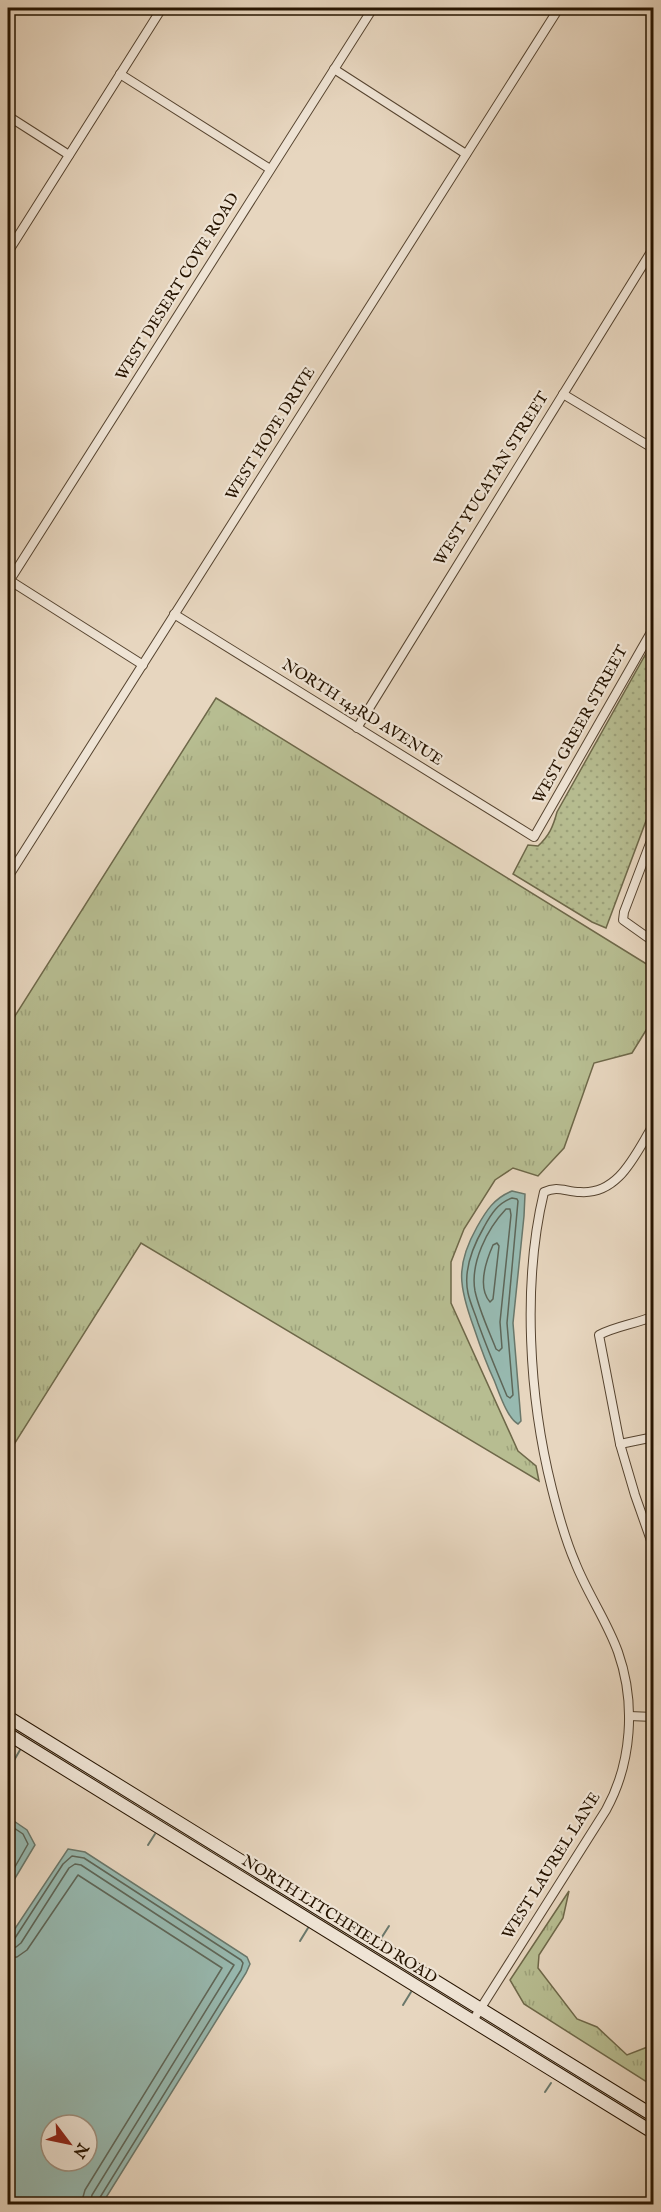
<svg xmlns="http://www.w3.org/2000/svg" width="661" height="2212" font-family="'IM FELL English',serif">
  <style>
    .grass { fill: url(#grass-tufts); stroke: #6e6849; stroke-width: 1.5 }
    .park { fill: url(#park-dots); stroke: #6e6849; stroke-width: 1.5 }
    .water { fill: #97b9b0; stroke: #6a776a; stroke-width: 1.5; fill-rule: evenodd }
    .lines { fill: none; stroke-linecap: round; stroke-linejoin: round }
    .shore { stroke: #5e6658; stroke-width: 1.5 }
    .stream { stroke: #6a776a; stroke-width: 2 }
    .minor-casing { stroke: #564430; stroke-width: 10 }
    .secondary-casing { stroke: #261401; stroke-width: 14 }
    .minor { stroke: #efe4d5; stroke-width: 8 }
    .secondary { stroke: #efe4d5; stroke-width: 12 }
    .labels { text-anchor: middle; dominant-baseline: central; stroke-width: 4.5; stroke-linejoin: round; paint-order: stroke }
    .street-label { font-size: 16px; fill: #261401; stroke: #efe4d5 }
  </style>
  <defs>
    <pattern id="grass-tufts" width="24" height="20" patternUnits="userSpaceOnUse" patternTransform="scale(1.5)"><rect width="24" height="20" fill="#b7bd91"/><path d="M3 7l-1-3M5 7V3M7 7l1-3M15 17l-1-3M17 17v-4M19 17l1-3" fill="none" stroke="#9da27b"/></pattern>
    <pattern id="park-dots" width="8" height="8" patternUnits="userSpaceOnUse" patternTransform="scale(1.5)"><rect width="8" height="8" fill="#b7bd91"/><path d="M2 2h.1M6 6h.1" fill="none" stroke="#9da27b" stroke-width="1.8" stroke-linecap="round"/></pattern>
  </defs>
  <rect width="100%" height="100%" fill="#e7d6bf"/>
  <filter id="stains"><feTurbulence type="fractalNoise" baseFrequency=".00333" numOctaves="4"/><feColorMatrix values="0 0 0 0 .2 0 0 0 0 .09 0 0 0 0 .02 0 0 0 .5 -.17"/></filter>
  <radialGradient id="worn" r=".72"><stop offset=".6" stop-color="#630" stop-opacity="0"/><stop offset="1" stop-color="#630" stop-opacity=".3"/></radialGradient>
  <g class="grass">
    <path d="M216 698 653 968V1019L632 1053 594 1063 564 1148 538 1176 513 1168 495 1180 464 1229 451 1262V1303L518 1451 536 1466 539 1481 141 1243 8 1454V1027Z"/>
    <path d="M569 1891 563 1918 539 1955 538 1968 577 2019 597 2027 627 2055 650 2046 653 2043V2086L524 2004 510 1980Z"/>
  </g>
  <path class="park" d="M653 641V802L606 928 592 922 513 874 528 845 538 846C549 836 553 827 557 812Z"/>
  <g class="water">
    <path d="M512 1191 525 1194 524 1216 513 1323 521 1421 518 1424C507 1418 499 1392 494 1380 486 1363 480 1346 474 1328 459 1287 455 1266 477 1227 486 1211 494 1198 512 1191Z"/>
    <path d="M8 1817 27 1830 35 1845 8 1890Z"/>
    <path d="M68 1849 85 1852 247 1957 250 1964 246 1973 102 2204H8V1939ZM51 2125H87V2161H51Z"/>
  </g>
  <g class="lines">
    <g class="shore">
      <path d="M512 1198 517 1199 518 1201 507 1323 513 1395 510 1398 507 1396C497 1372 487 1348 478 1323 475 1313 470 1303 468 1293 463 1270 473 1246 484 1227 491 1214 498 1203 512 1198Z"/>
      <path d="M506 1209H510L511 1215 500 1322 502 1348 499 1351 496 1349C489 1331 479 1310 475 1291 470 1263 487 1229 506 1209Z"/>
      <path d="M497 1243 499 1246 493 1299 490 1302C477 1287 486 1261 493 1245Z"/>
      <path d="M8 1824 23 1834 28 1844 8 1879"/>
      <path d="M8 1941 15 1938 63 1864 72 1856 84 1858 241 1960 243 1963 241 1970 99 2199 98 2204"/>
      <path d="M8 1949 16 1947 21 1943 69 1868 75 1864 81 1865 234 1965 92 2195 90 2204"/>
      <path d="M8 1958 17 1957 27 1950 78 1875 222 1968 85 2190 81 2204"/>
    </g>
    <g class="stream">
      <path d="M13 1762 20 1750"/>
      <path d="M148 1845 155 1834"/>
      <path d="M380 1940 389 1926"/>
      <path d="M300 1941 308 1928"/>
      <path d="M403 2005 411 1992"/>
      <path d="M545 2092 551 2083"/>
    </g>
    <defs>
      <g id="minor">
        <path d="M334 69 466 154"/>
        <path d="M120 74 270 169"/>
        <path d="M8 116 69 155"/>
        <path d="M8 252 162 8"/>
        <path d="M563 394 654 449"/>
        <path d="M9 580 143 665"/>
        <path d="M8 583 373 8"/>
        <path d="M174 614 534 837 654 627"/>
        <path d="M357 728 654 247"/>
        <path d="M654 833 624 912 623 920 654 942"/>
        <path d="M8 877 559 8"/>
        <path d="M654 1316C636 1324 616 1326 599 1335L620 1444 635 1495 654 1549"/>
        <path d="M620 1444 654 1437"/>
        <path d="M629 1716 654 1717"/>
        <path d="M472 2022 606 1810C632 1763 636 1703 618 1652 607 1621 587 1593 575 1562 565 1539 558 1513 552 1489 529 1398 522 1283 544 1192 558 1185 566 1192 580 1192 620 1195 636 1152 654 1124"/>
      </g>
      <g id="secondary">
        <path d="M8 1717 654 2116"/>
        <path d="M8 1734 654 2133"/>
      </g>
    </defs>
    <use href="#minor" class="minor-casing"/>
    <use href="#secondary" class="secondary-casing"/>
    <use href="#minor" class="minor"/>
    <use href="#secondary" class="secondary"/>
  </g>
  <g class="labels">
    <g class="street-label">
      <text transform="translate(178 287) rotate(-58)">WEST DESERT COVE ROAD</text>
      <text transform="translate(271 434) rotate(-58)">WEST HOPE DRIVE</text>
      <text transform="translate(492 479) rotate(-58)">WEST YUCATAN STREET</text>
      <text transform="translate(362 713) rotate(32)">NORTH 143RD AVENUE</text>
      <text transform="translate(581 725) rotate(-61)">WEST GREER STREET</text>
      <text transform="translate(552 1866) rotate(-58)">WEST LAUREL LANE</text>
      <text transform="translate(339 1920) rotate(32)">NORTH LITCHFIELD ROAD</text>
    </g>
  </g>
  <rect width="661" height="2212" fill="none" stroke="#e7d6bf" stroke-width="30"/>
  <rect x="9" y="9" width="643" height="2194" fill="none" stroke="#261401" stroke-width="3"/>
  <rect x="15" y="15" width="631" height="2182" fill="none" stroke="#261401" stroke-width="1.5"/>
  <g transform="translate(69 2143) rotate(122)"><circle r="28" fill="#efe4d5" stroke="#9f9180" stroke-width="1.5"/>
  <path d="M0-4.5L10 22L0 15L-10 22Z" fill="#8f2418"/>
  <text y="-9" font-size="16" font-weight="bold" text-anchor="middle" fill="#261401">N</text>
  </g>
  <rect width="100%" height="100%" filter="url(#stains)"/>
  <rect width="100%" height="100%" fill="url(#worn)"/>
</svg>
